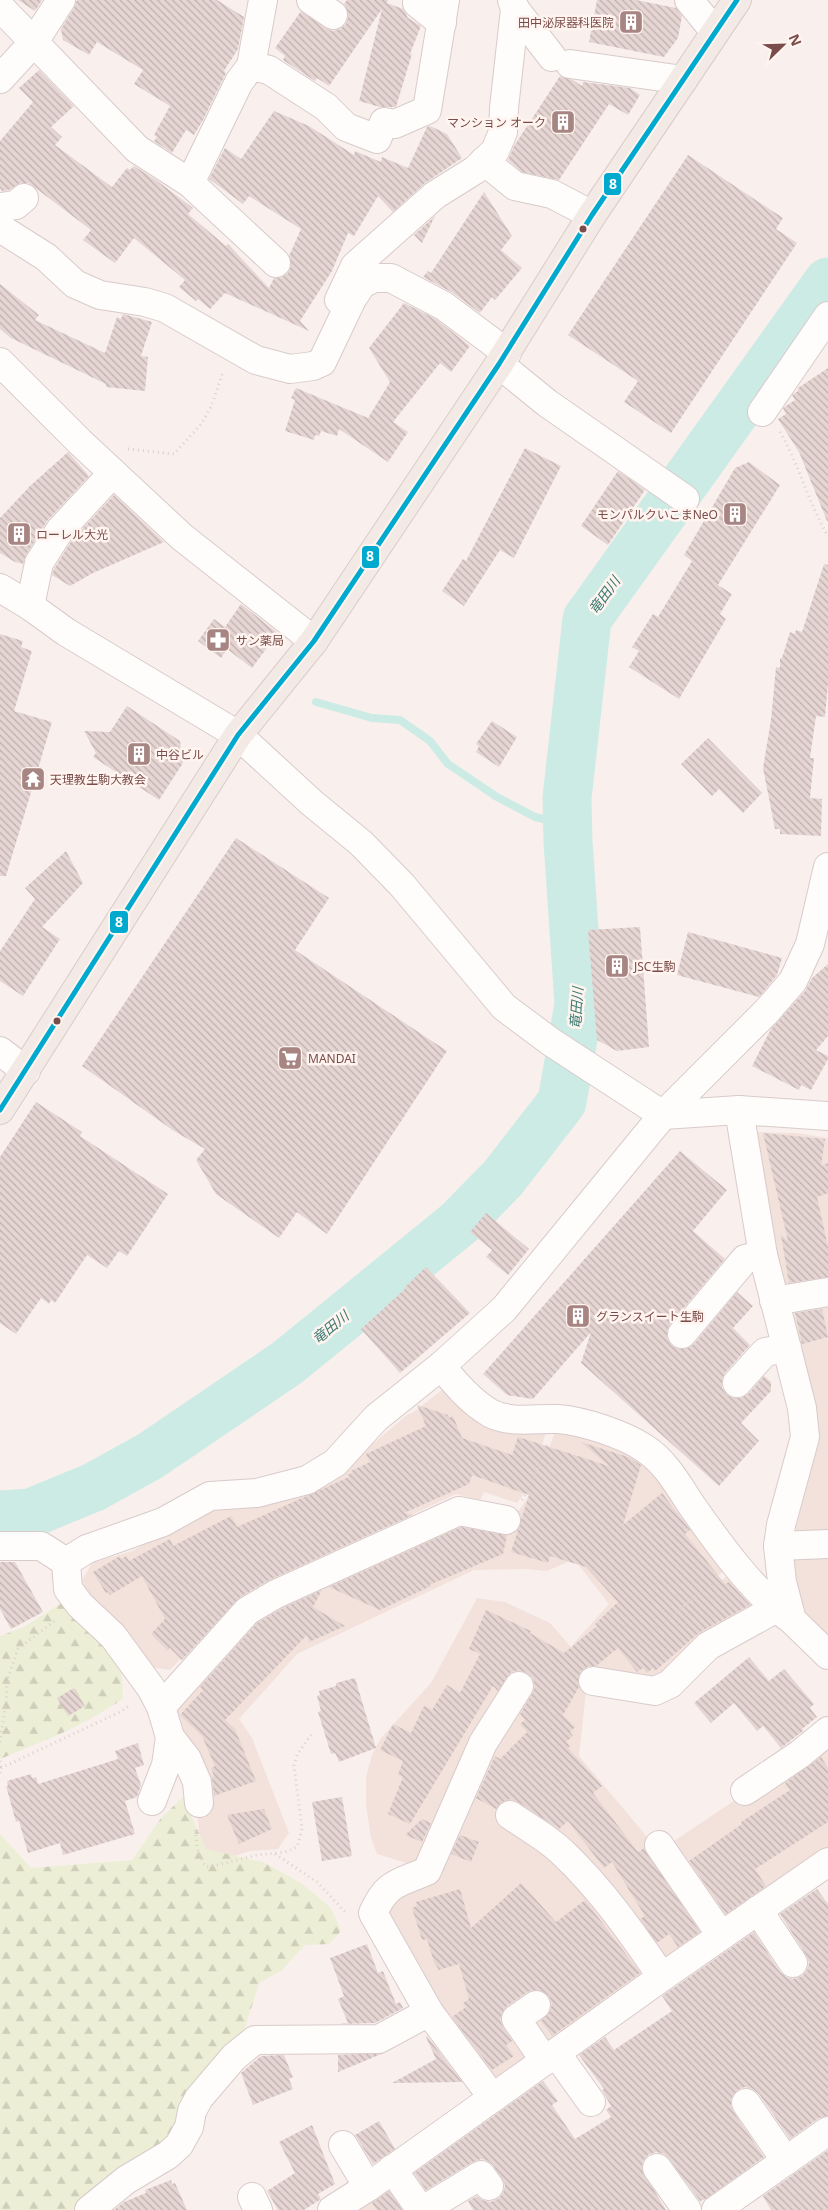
<svg xmlns="http://www.w3.org/2000/svg" width="828" height="2210" font-family="'Noto Sans','Noto Sans JP',sans-serif">
  <style>
    .residential { fill: #f3e1db }
    .forest { fill: url(#forest-firs) }
    .lines { fill: none; stroke-linecap: round; stroke-linejoin: round }
    .stream { stroke: #cdebe5; stroke-width: 8 }
    .river { stroke: #cdebe5; stroke-width: 49 }
    .building { fill: url(#building-back-hatch) }
    .minor-casing { stroke: #d8cbca; stroke-width: 30 }
    .major-casing { stroke: #dacbca; stroke-width: 30 }
    .path { stroke: #dcd0ce; stroke-width: 3; stroke-dasharray: 1 4; stroke-linecap: butt }
    .minor { stroke: #fefdfc; stroke-width: 28 }
    .major { stroke: #f3eae6; stroke-width: 28 }
    .bus-1-casing { stroke: #fff4ef; stroke-width: 9 }
    .bus-1 { stroke: #00a9ce; stroke-width: 5 }
    .bus-dot { fill: #7a4c49; stroke: #fff4ef; stroke-width: 2 }
    .labels { text-anchor: middle; dominant-baseline: central; stroke-width: 5; stroke-linejoin: round; paint-order: stroke }
    .poi-label { font-size: 12px; fill: #7a4c49; stroke: #fff4ef; text-anchor: start }
    .water-label { font-size: 14px; font-style: italic; fill: #397970; stroke: #fff4ef }
    .line-badge { stroke: #fff4ef; stroke-width: 2 }
    .badge-label { font-size: 14px; text-anchor: middle; font-weight: bold; fill: #fff }
  </style>
  <defs>
    <pattern id="forest-firs" width="22" height="20" patternUnits="userSpaceOnUse" patternTransform="scale(1.25)"><rect width="22" height="20" fill="#eceed6"/><path d="M5 1l3.5 6h-7zM16 11l3.5 6h-7z" fill="#ceceb9"/></pattern>
    <pattern id="building-back-hatch" width="6" height="6" patternUnits="userSpaceOnUse" patternTransform="scale(1.25)"><rect width="6" height="6" fill="#e6d6d3"/><path d="M-1 5l2 2M0 0l6 6M5-1l2 2" fill="none" stroke="#bfb0ad"/></pattern>
  </defs>
  <rect width="100%" height="100%" fill="#f9f0ed"/>
  <g class="residential">
    <path d="M752 1132 797 1133 828 1138V1287L783 1286 776 1242Z"/>
    <path d="M828 1303V1535L794 1536 813 1460 816 1428 788 1322 798 1309Z"/>
    <path d="M447 1386 548 1425 536 1466 524 1493 517 1503 484 1492 480 1500 456 1494 244 1593 170 1670 149 1667 127 1631 88 1598 82 1580 92 1563 132 1551 205 1511 287 1500 308 1492 329 1481 407 1415 414 1412Z"/>
    <path d="M569 1426 591 1430 610 1438 630 1446 643 1457 663 1478 728 1568 643 1633 649 1638 731 1573 766 1610 704 1642 664 1683 654 1685 604 1677 594 1668 587 1682 579 1756 643 1832 711 1932 662 1966 595 1873 559 1841 509 1806 503 1817 546 1847 571 1869 649 1976 553 2045H546L527 2021 539 2012 530 2000 503 2020 531 2058 516 2068V2073L490 2078 481 2074V2069L452 2030 427 2002 428 2000 402 1956 390 1933 388 1906 392 1898 429 1884 434 1879 478 1763 492 1747 526 1688 514 1680 478 1743 466 1757 423 1868 377 1854 371 1838 366 1805V1777L372 1755 381 1738 431 1683 477 1598 505 1602 550 1623 572 1648 574 1643 609 1604 574 1559 547 1571 525 1569 474 1570 297 1654 239 1719 252 1738 289 1833 278 1849 250 1851 213 1863 206 1858 201 1850 197 1811 213 1810 211 1788 207 1772 190 1751 175 1719 178 1698 257 1618 275 1607 454 1522 513 1534 517 1513 529 1496 535 1484 557 1427Z"/>
    <path d="M828 1551V1646L812 1631 797 1597 794 1557Z"/>
    <path d="M828 1738V1850L721 1925 665 1847Z"/>
    <path d="M391 2185 410 2210H347Z"/>
  </g>
  <g class="forest">
    <path d="M63 1602 105 1648 122 1674 123 1699C85 1725 42 1742 0 1759V1636L24 1627Z"/>
    <path d="M183 1797 206 1849 263 1862 301 1883 331 1908 341 1931 329 1944 305 1945 281 1971 259 1983 242 2038 171 2148 83 2210H0V1834L31 1868 132 1860 161 1818Z"/>
  </g>
  <g class="lines">
    <path class="stream" d="M316 702 372 718 400 720 430 741 448 764 497 797 535 817 568 825"/>
    <path class="river" d="M0 1515 31 1513 94 1487 150 1456 287 1363 459 1223 503 1178 562 1102 579 1004 568 842 567 798 587 619 828 282"/>
  </g>
  <g class="building">
    <path d="M18 0H42L35 11Z"/>
    <path d="M77 0H217L244 17 238 49 224 71 226 73 203 120 194 135 186 130 172 153 154 141 157 137 154 135 170 106 134 84 143 70 97 42 89 55 63 40 61 29 74 8Z"/>
    <path d="M347 0H388L387 3 403 9 408 18 421 26 410 54H412L396 107H380L359 101 382 9 329 86 317 78 315 81 283 60 285 56 275 48 301 11 325 28 332 31 340 29 346 24 348 17 347 9 344 4Z"/>
    <path d="M597 0H636L676 8 682 16 678 38 664 57 589 42Z"/>
    <path d="M39 70 74 106 51 127 62 137 55 145 112 187 127 168 130 170 134 166 156 180 193 208 188 214 226 246 228 244 269 288 274 278H281L288 273 291 266 289 256 301 229 249 196 243 204 209 179 225 148 241 159 274 111 309 126 354 155 355 151 381 162 382 157 408 168 427 127 430 126 447 134 462 158 425 183 393 212 378 196 354 236 348 233 332 271 300 321 309 331 225 293 210 309 198 299 196 301 179 287 185 280 134 238 115 263 83 240 91 230 29 183H20L9 190 2 191 0 188V141L33 102 19 88Z"/>
    <path d="M560 76 573 80 582 86 583 82 630 88 640 95 628 115 609 104 559 180 522 172 508 160 514 146Z"/>
    <path d="M688 155 783 218 776 229 797 243 671 433 624 402 638 381 568 335Z"/>
    <path d="M484 192 512 236 501 250 522 268 495 300 492 297 480 313 453 293 423 277 428 271 431 273Z"/>
    <path d="M435 216 422 243 414 235Z"/>
    <path d="M0 284 39 315 35 320 105 353 117 317 121 319 123 314 152 322 141 356 148 357 145 391 106 387V384L11 338 0 329Z"/>
    <path d="M404 303 436 319 470 346 451 372 440 363 393 422 408 432 388 462 339 429 337 436 321 431 319 436 315 435 314 440 285 431 295 400 291 398 296 388 368 418 390 382 369 348Z"/>
    <path d="M828 368V521H827L799 452 778 419 786 414 783 408 795 400 792 395 798 391V388Z"/>
    <path d="M525 448 561 466 514 558 500 550 464 606 442 591 463 559 466 561Z"/>
    <path d="M68 452 89 476 47 521 26 555 23 564 15 562 0 553V518L30 486Z"/>
    <path d="M749 462 780 485 718 585 732 594 720 614 726 619 679 699 629 667 639 651 632 647 653 614 658 617 692 561 684 555 735 468Z"/>
    <path d="M618 471 645 490 608 545 581 526Z"/>
    <path d="M114 495 164 542 93 573 70 586 52 575 54 569 72 540Z"/>
    <path d="M824 564 828 565V683L825 717 816 716 810 758H814L810 798 822 799 821 836 780 834V829H775L763 768 771 720 776 667 780 668V658H782L790 632 795 634 796 630 802 632Z"/>
    <path d="M241 604 278 633 252 668 227 649 221 658 198 641 214 619 225 627Z"/>
    <path d="M0 634 23 641 21 647 32 651 14 711 52 722 6 876H0Z"/>
    <path d="M127 706 180 741 183 763 159 800 93 757 96 753 84 731 110 732Z"/>
    <path d="M492 721 517 737 499 767 476 752 479 746 476 744Z"/>
    <path d="M708 738 762 793 743 813 719 789 712 796 681 764Z"/>
    <path d="M236 838 329 898 295 950 447 1051 327 1234 297 1212 279 1238 216 1194 196 1160 205 1149 174 1131 82 1066Z"/>
    <path d="M66 851 83 883 42 927 60 939 23 996 0 981V951L35 899 25 888Z"/>
    <path d="M640 927 649 1047 617 1051 597 1040 588 930Z"/>
    <path d="M688 932 782 958 777 975 759 997 677 975Z"/>
    <path d="M828 964V1036L816 1050 828 1056V1059L811 1090 801 1085 799 1090 752 1066 771 1029 805 991 812 978Z"/>
    <path d="M36 1102 82 1132 80 1136 168 1194 127 1256 119 1251 107 1268 87 1255 55 1303 51 1300 49 1304 41 1298 16 1334 0 1323V1157Z"/>
    <path d="M763 1133 825 1139 821 1166 828 1163V1193L817 1197 828 1247V1277L789 1283 781 1235 788 1241Z"/>
    <path d="M680 1151 727 1190 693 1231 725 1259 670 1324 667 1332 668 1340 672 1346 679 1349 688 1348 694 1344 737 1292 753 1306 733 1328 750 1345 725 1373 722 1380V1388L727 1395 733 1398H741L749 1393 764 1376 771 1382V1391L741 1423 759 1441 719 1486 581 1363 591 1332 533 1399 507 1395 483 1374Z"/>
    <path d="M486 1213 529 1249 508 1275 486 1257 492 1250 470 1232Z"/>
    <path d="M426 1267 470 1313 400 1373 361 1329 405 1289 404 1288Z"/>
    <path d="M822 1309 828 1337 802 1344 795 1313Z"/>
    <path d="M417 1405 448 1415 449 1418 453 1416 462 1438 512 1455 518 1437 609 1466 581 1442 628 1457 635 1461 641 1465 623 1525 662 1493 690 1530 685 1534 725 1584 729 1582 750 1605 700 1632 655 1671 653 1668 647 1673 643 1668 637 1672 618 1648 596 1666H588L581 1671 578 1679 579 1687 563 1715 575 1727 570 1732 573 1736 566 1742 570 1746 568 1748 602 1786 593 1793 638 1852 644 1848 700 1932 678 1947 669 1934 657 1943 640 1919 645 1916 612 1862 604 1868 568 1821 559 1829 518 1802 511 1799 504 1801 496 1809 476 1798 495 1756 500 1759 527 1732 520 1724 525 1720 520 1714 532 1694 535 1686 533 1678 527 1673 519 1670 511 1672 498 1691 493 1686 410 1824 388 1814 403 1777 398 1775 403 1761 380 1750 393 1724 411 1733 424 1706 432 1710 447 1685 460 1693 480 1654 469 1649 486 1610 531 1631 530 1633 564 1653 597 1626 595 1624 618 1602 586 1567 550 1556 548 1563 511 1552 529 1495 472 1475 469 1484 404 1513 413 1515 269 1580 239 1598 182 1660 170 1648 168 1651 151 1634 165 1619 142 1576 110 1595 108 1592 106 1593 93 1572 120 1556 121 1559 126 1556 129 1561 170 1539 173 1546 231 1516 237 1527 349 1477 348 1475 353 1472 351 1471 370 1462 366 1454 426 1426Z"/>
    <path d="M461 1527 507 1535 503 1554 429 1585 431 1586 380 1610 329 1587Z"/>
    <path d="M0 1562H15L43 1612 11 1629 0 1609Z"/>
    <path d="M322 1590 313 1607 345 1626 309 1642 307 1635 225 1720 235 1729 256 1781 214 1796 212 1777 214 1776 211 1768 215 1766 202 1736 180 1715 203 1690 200 1687 257 1623 283 1608Z"/>
    <path d="M749 1657 769 1681 784 1669 814 1704 810 1708 817 1717 802 1729 803 1731 781 1748 763 1726 757 1731 734 1703 711 1723 694 1703Z"/>
    <path d="M355 1678 376 1748 339 1762 335 1753 331 1754 318 1712 321 1711 317 1696 320 1695 319 1691 336 1686V1683Z"/>
    <path d="M74 1688 85 1706 68 1716 57 1698Z"/>
    <path d="M138 1743 144 1765 135 1768 141 1785 137 1797 125 1801 135 1834 63 1855 60 1843 28 1853 19 1821 16 1822 6 1786H8L7 1781 31 1774 32 1778 36 1777 38 1784 118 1759 115 1751Z"/>
    <path d="M821 1757 828 1768V1822L755 1869 766 1886 726 1914 689 1861 742 1824 741 1822 790 1790 785 1783Z"/>
    <path d="M342 1797 352 1856 322 1861 312 1802Z"/>
    <path d="M264 1809 272 1829 239 1844 227 1815Z"/>
    <path d="M422 1819 431 1823 422 1842 405 1835Z"/>
    <path d="M460 1835 479 1842 471 1862 451 1854Z"/>
    <path d="M521 1883 556 1922 585 1900 640 1973 552 2036 541 2021 550 2011 552 2004 549 1996 542 1991 534 1990 527 1992 507 2006 502 2013 500 2020 503 2027 512 2041 506 2045 514 2056 492 2070 452 2017 466 2007 463 2003 469 1999 459 1964 439 1970 434 1962 427 1939 422 1940 412 1908 417 1906 416 1902 460 1889 471 1928Z"/>
    <path d="M817 1889 828 1904V2116L819 2118 790 2139 759 2094 753 2089 745 2087 738 2090 732 2097 731 2105 733 2111 764 2157 706 2199 700 2201 669 2159 664 2154 656 2152 648 2155 643 2161 642 2170 666 2210H473L468 2201 477 2196 482 2200 490 2202 498 2199 503 2193 505 2185 493 2165 488 2161 481 2159 473 2162 426 2190 414 2173 543 2081 558 2101 552 2105 575 2139 611 2117 606 2110 611 2106 602 2090 604 2089 579 2055 605 2037 614 2050 672 2011 662 1996 754 1932 780 1972 786 1977 793 1979 802 1976 807 1970 809 1963 806 1955 780 1914Z"/>
    <path d="M367 1944 378 1973 383 1971 396 2004 400 2002 403 2008 375 2023 338 2024 348 2023 338 1999 344 1996 330 1958Z"/>
    <path d="M427 2036 462 2082 392 2083 436 2059 426 2037Z"/>
    <path d="M384 2053 338 2072V2055Z"/>
    <path d="M284 2055 293 2077 289 2079 293 2089 253 2105 241 2073 261 2056Z"/>
    <path d="M379 2121 395 2149 373 2164 355 2135Z"/>
    <path d="M312 2125 335 2184 318 2194 321 2199 304 2210H278L267 2191 295 2173 279 2142Z"/>
    <path d="M828 2150V2210H771L763 2196Z"/>
    <path d="M171 2180 172 2184 175 2183 187 2210H114L124 2202 146 2193 145 2190Z"/>
    <path d="M389 2191 402 2210H377L372 2203Z"/>
  </g>
  <g class="lines">
    <defs>
      <g id="minor">
        <path d="M311 0 333 15"/>
        <path d="M689 0 715 32"/>
        <path d="M417 3 442 23"/>
        <path d="M0 7 137 149 190 183 276 263"/>
        <path d="M515 9 552 57"/>
        <path d="M570 64 683 80"/>
        <path d="M251 66 269 70 326 107 346 127 377 139 384 122 395 124 427 110 445 0"/>
        <path d="M0 79 34 42 61 0"/>
        <path d="M484 161 515 186 552 194 592 215"/>
        <path d="M190 183 239 82 251 66 263 0"/>
        <path d="M0 207 16 205 24 198"/>
        <path d="M0 228 46 257 75 284 100 295 145 302 165 308 256 360 290 369 313 366 322 362 352 299 362 284 374 278H391L444 306 507 353"/>
        <path d="M339 300 355 266 435 195 475 170 495 151 503 132 504 108 515 9 512 0"/>
        <path d="M0 362 80 442 182 537 314 641"/>
        <path d="M499 364 547 403 685 499"/>
        <path d="M762 412 828 316"/>
        <path d="M0 588 30 606 66 632 238 735 312 803 361 843 402 885 504 1007 551 1042 663 1115 739 1110 828 1116"/>
        <path d="M30 606 39 563 60 530 113 473"/>
        <path d="M0 1051 26 1071"/>
        <path d="M739 1110 763 1255 802 1408 805 1437 781 1525 778 1546 782 1582 792 1620 828 1655"/>
        <path d="M774 1301 828 1292"/>
        <path d="M682 1334 745 1259 763 1255"/>
        <path d="M441 1366C456 1384 470 1401 490 1413 511 1424 536 1418 558 1419 583 1421 623 1434 644 1448 666 1462 678 1485 692 1506 718 1543 755 1595 792 1620"/>
        <path d="M737 1383 765 1352 787 1348"/>
        <path d="M0 1546H41L66 1562 87 1549 163 1522 210 1496 257 1493 307 1480 335 1463 376 1418 441 1366 504 1309 663 1115 767 1011 793 981 810 944 828 867"/>
        <path d="M778 1546 828 1544"/>
        <path d="M66 1562 68 1589 80 1605 113 1636 151 1688 161 1707 170 1737 187 1759 197 1782 199 1803"/>
        <path d="M593 1681 655 1691 670 1684 708 1646 775 1609"/>
        <path d="M161 1707 247 1611 276 1594 459 1511 506 1520"/>
        <path d="M745 1791 800 1754 828 1731"/>
        <path d="M152 1801 166 1765 170 1737"/>
        <path d="M510 1815C527 1827 548 1838 563 1853 602 1890 632 1933 662 1977"/>
        <path d="M659 1845 721 1935"/>
        <path d="M758 1910 793 1963"/>
        <path d="M536 2005 516 2019 545 2061"/>
        <path d="M556 2053 591 2102"/>
        <path d="M493 2098 429 2012 373 1913C387 1882 397 1884 427 1871L483 1743 519 1686"/>
        <path d="M746 2103 786 2161"/>
        <path d="M343 2145 368 2187"/>
        <path d="M657 2168 687 2210"/>
        <path d="M392 2169 421 2210"/>
        <path d="M252 2197 258 2210"/>
        <path d="M89 2210 126 2180 168 2155 179 2145 189 2127 192 2111 199 2098 234 2057 255 2040 379 2039 429 2012"/>
        <path d="M332 2210 368 2187 662 1977 828 1862"/>
        <path d="M423 2210 481 2175 489 2186"/>
        <path d="M716 2210 828 2131"/>
      </g>
      <path id="major" d="M0 1110 238 735 314 641 499 364 592 215 737 0"/>
    </defs>
    <use href="#minor" class="minor-casing"/>
    <use href="#major" class="major-casing"/>
    <g class="path">
      <path d="M780 432C799 465 809 504 828 536"/>
      <path d="M128 449 174 454 202 423 211 407 223 372"/>
      <path d="M522 1500 531 1486 547 1445"/>
      <path d="M648 1634 715 1582"/>
      <path d="M0 1742 6 1703 7 1681 18 1649 57 1619"/>
      <path d="M0 1761 1 1768"/>
      <path d="M0 1773 1 1768 120 1712 129 1706"/>
      <path d="M195 1830 198 1851 205 1866 210 1867 257 1855 285 1852 297 1847 302 1829 294 1765 297 1755 313 1732"/>
      <path d="M275 1854 317 1882 346 1913"/>
    </g>
    <use href="#minor" class="minor"/>
    <use href="#major" class="major"/>
    <defs>
      <path id="bus-1" d="M0 1110 238 735 314 641 499 364 592 215 737 0"/>
    </defs>
    <use href="#bus-1" class="bus-1-casing"/>
    <use href="#bus-1" class="bus-1"/>
  </g>
  <defs>
    <symbol id="building-square" viewBox="-11 -11 22 22"><rect x="-9" y="-9" width="18" height="18" rx="4" fill="#a68582" stroke="#fff4ef"/><path d="M-4-6H4V6H1V3H-1V6H-4ZM-2.5-4.3h1.7v1.8h-1.7ZM.8-4.3h1.7v1.8H.8ZM-2.5-1h1.7V.8h-1.7ZM.8-1h1.7V.8H.8Z" fill="#fff"/></symbol>
    <symbol id="pharmacy-square" viewBox="-11 -11 22 22"><rect x="-9" y="-9" width="18" height="18" rx="4" fill="#a68582" stroke="#fff4ef"/><path d="M-2-6h4v4h4v4h-4v4h-4v-4h-4v-4h4Z" fill="#fff"/></symbol>
    <symbol id="temple-square" viewBox="-11 -11 22 22"><rect x="-9" y="-9" width="18" height="18" rx="4" fill="#a68582" stroke="#fff4ef"/><path d="M0-6L5-2H3V0L6.5 2.5H4V6H1.5V3h-3V6H-4V2.5H-6.5L-3 0V-2H-5Z" fill="#fff"/></symbol>
    <symbol id="supermarket-square" viewBox="-11 -11 22 22"><rect x="-9" y="-9" width="18" height="18" rx="4" fill="#a68582" stroke="#fff4ef"/><path d="M-6-5.5h2.5l.6 2H6L4.5 2H-2.5L-4.4-4H-6ZM-1.5 3.2a1.3 1.3 0 1 0 .1 0ZM3 3.2a1.3 1.3 0 1 0 .1 0Z" fill="#fff"/></symbol>
  </defs>
  <g fill-rule="evenodd">
    <use href="#building-square" x="617" y="8" width="28" height="28"/>
    <use href="#building-square" x="549" y="108" width="28" height="28"/>
    <use href="#building-square" x="721" y="500" width="28" height="28"/>
    <use href="#building-square" x="5" y="520" width="28" height="28"/>
    <use href="#pharmacy-square" x="204" y="626" width="28" height="28"/>
    <use href="#building-square" x="125" y="740" width="28" height="28"/>
    <use href="#temple-square" x="19" y="765" width="28" height="28"/>
    <use href="#building-square" x="603" y="952" width="28" height="28"/>
    <use href="#supermarket-square" x="276" y="1044" width="28" height="28"/>
    <use href="#building-square" x="564" y="1302" width="28" height="28"/>
  </g>
  <g class="bus-dot">
    <circle cx="583" cy="229" r="4.5"/>
    <circle cx="57" cy="1021" r="4.5"/>
  </g>
  <g class="labels">
    <g class="poi-label">
      <text x="614" y="22" text-anchor="end">田中泌尿器科医院</text>
      <text x="546" y="122" text-anchor="end">マンション オーク</text>
      <text x="718" y="514" text-anchor="end">モンパルクいこまNeO</text>
      <text x="36" y="534">ローレル大光</text>
      <text x="236" y="640">サン薬局</text>
      <text x="156" y="754">中谷ビル</text>
      <text x="50" y="779">天理教生駒大教会</text>
      <text x="634" y="966">JSC生駒</text>
      <text x="308" y="1058">MANDAI</text>
      <text x="596" y="1316">グランスイート生駒</text>
    </g>
    <g class="water-label">
      <text transform="translate(604 595) rotate(-54)">竜田川</text>
      <text transform="translate(576 1008) rotate(-86)">竜田川</text>
      <text transform="translate(330 1327) rotate(-39)">竜田川</text>
    </g>
  </g>
  <g class="line-badge">
    <rect x="603" y="172" width="19" height="24" rx="5" fill="#00a9ce"/>
    <rect x="361" y="545" width="19" height="24" rx="5" fill="#00a9ce"/>
    <rect x="109" y="910" width="20" height="24" rx="5" fill="#00a9ce"/>
  </g>
  <g class="badge-label">
    <text x="613" y="189">8</text>
    <text x="370" y="561">8</text>
    <text x="119" y="927">8</text>
  </g>
  <g transform="translate(783 45) rotate(67)" stroke="#fff4ef" stroke-width="4" paint-order="stroke">
  <path d="M0-4L9 19L0 12L-9 19Z" fill="#7a4c49"/>
  <text y="-8" font-size="14" font-weight="bold" text-anchor="middle" fill="#7a4c49">N</text>
  </g>
</svg>
